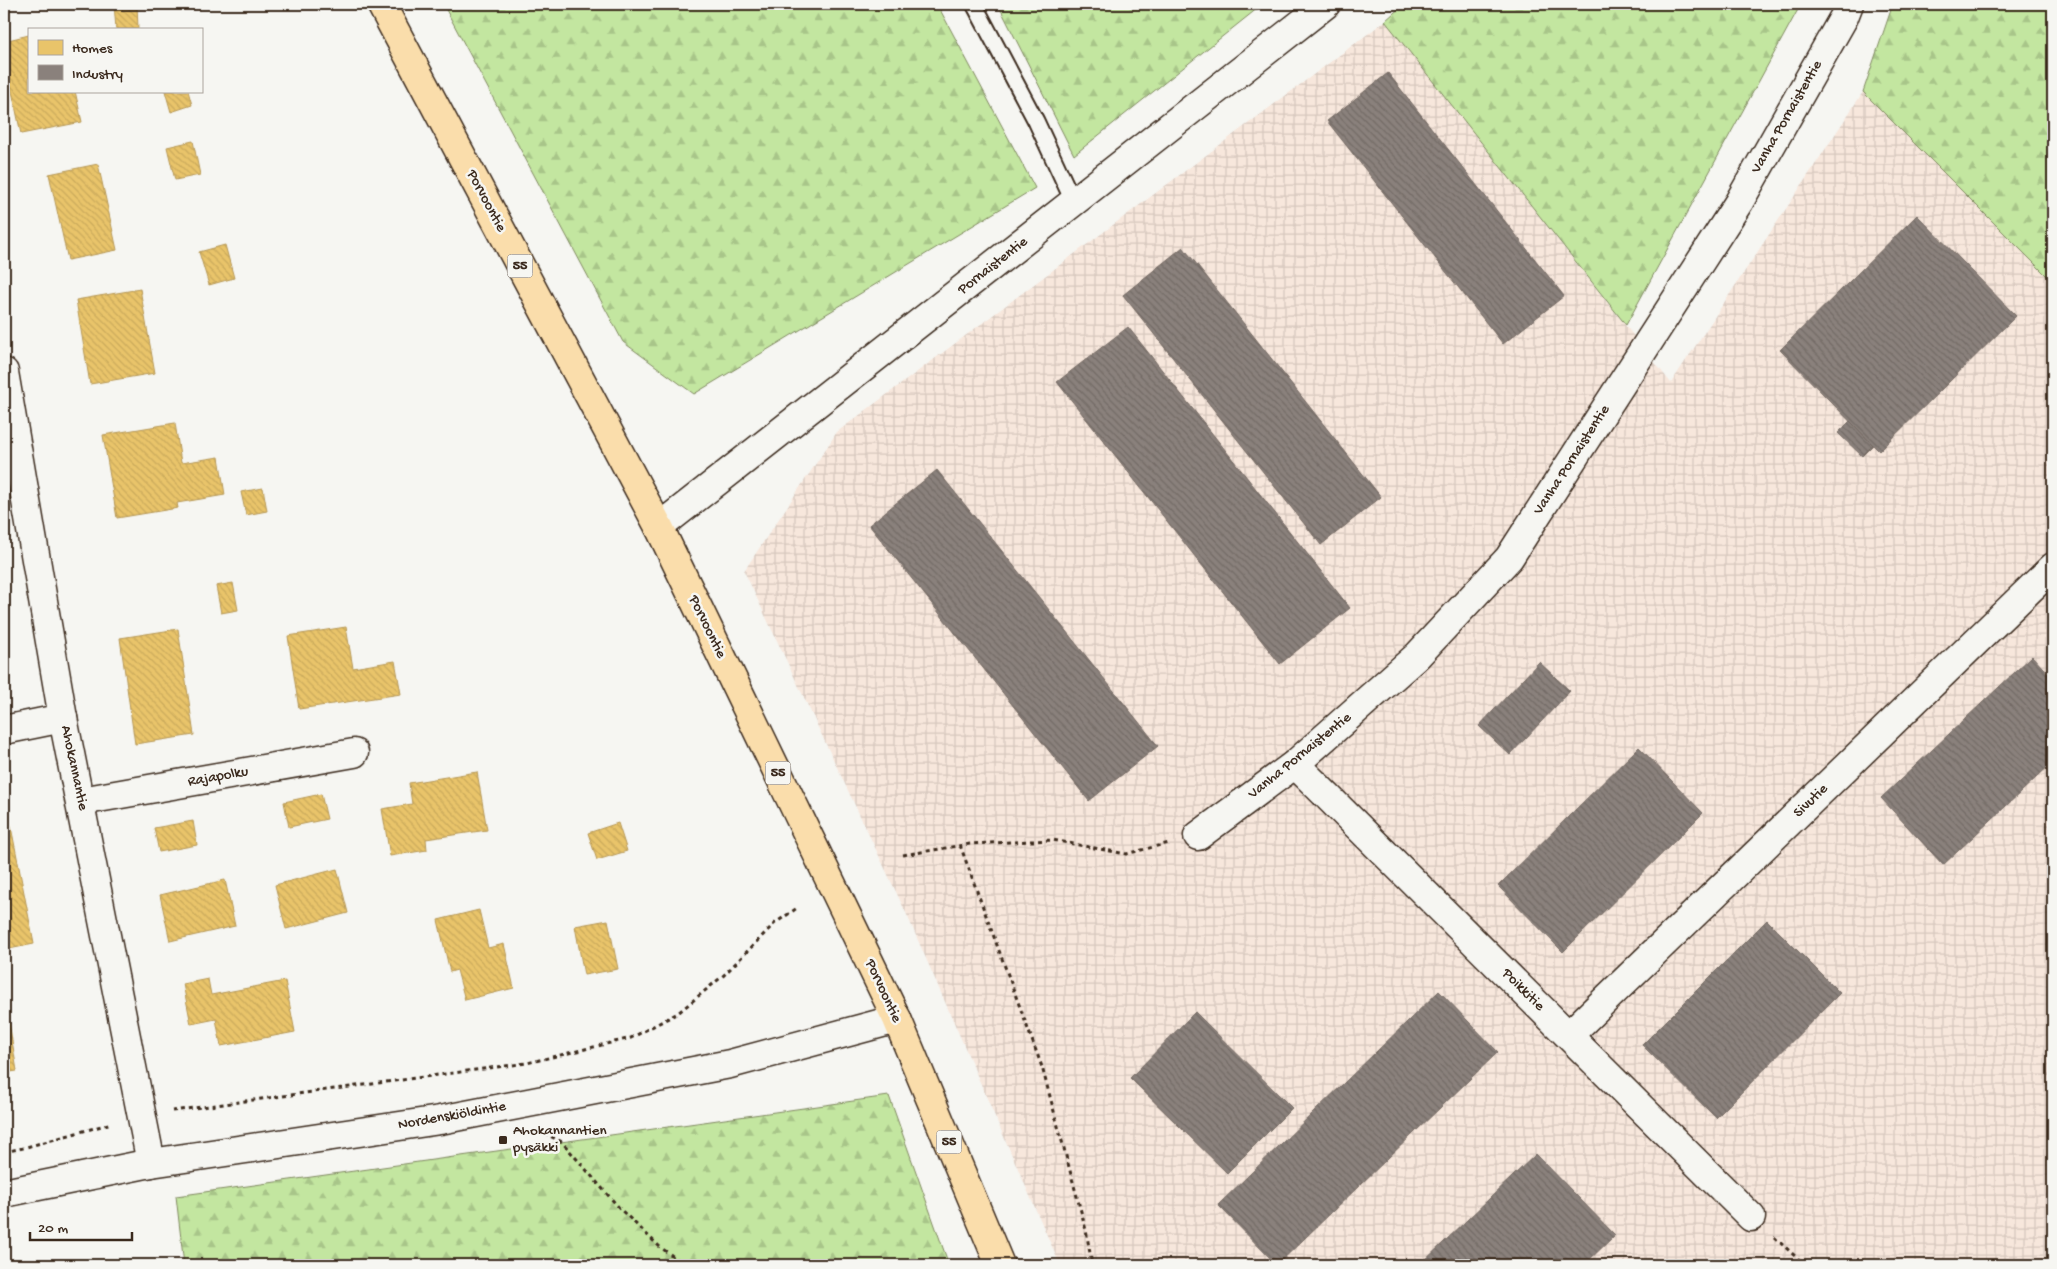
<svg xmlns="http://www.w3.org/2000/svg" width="2057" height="1269" font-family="'Gochi Hand',sans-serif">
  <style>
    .industrial { fill: url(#industrial-grid) }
    .forest { fill: url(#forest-firs); stroke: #7f885f }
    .homes { fill: url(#homes-back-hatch); stroke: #b59653 }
    .industry { fill: url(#industry-back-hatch); stroke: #726760 }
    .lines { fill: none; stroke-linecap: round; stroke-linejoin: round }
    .service-casing { stroke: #3b2a1e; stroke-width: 19 }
    .minor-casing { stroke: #3b2a1e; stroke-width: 31 }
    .tertiary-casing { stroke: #3b2a1e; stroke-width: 31 }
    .secondary-casing { stroke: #3b2a1e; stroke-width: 31 }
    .primary-casing { stroke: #3b2a1e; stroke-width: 31 }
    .path { stroke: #3b2a1e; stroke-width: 3; stroke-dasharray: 4 4; stroke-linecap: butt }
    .service { stroke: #f6f6f2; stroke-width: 15 }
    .minor { stroke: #f6f6f2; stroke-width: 28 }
    .tertiary { stroke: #f6f6f2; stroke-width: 28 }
    .secondary { stroke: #f6f6f2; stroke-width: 28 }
    .primary { stroke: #faddab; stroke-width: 28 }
    .poi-dot { fill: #3b2a1e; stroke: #f6f6f2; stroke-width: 2 }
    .labels { text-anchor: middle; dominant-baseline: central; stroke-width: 5; stroke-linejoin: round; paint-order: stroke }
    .shield { fill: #f6f6f2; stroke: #73675e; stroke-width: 1 }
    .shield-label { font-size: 14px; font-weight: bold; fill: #3b2a1e }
    .street-label { font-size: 15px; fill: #3b2a1e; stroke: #f6f6f2 }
    .poi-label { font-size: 15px; fill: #3b2a1e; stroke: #f6f6f2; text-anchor: start }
  </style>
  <defs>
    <pattern id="industrial-grid" width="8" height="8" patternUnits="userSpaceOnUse" patternTransform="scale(1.25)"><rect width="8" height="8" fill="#f7e7dc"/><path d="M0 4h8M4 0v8" fill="none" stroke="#d5c6bc"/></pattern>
    <pattern id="forest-firs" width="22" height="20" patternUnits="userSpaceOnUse" patternTransform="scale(1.25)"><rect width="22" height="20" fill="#c3e6a0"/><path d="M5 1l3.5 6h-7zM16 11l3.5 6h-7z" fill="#a8c589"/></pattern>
    <pattern id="homes-back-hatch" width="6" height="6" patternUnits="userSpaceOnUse" patternTransform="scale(1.25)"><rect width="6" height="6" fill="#e9c46a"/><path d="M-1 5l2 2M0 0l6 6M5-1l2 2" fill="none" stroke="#c9a95b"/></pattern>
    <pattern id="industry-back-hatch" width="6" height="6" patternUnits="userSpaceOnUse" patternTransform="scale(1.25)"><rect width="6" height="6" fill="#8a817c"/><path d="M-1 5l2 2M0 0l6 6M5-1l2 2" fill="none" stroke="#726a65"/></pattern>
  </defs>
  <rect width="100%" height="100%" fill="#f6f6f2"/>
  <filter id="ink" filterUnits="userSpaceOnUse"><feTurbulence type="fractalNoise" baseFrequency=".02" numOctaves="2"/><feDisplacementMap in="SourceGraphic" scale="10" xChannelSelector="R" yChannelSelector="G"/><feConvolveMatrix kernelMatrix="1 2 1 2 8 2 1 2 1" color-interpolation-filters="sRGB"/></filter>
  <g filter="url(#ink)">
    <path class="industrial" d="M1385 21 1671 383 1863 92 2053 282V1265H1060L907 915 744 571 837 432Z"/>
    <g class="forest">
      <path d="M443 4H937L1035 188 694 394 623 342Z"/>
      <path d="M998 4H1263L1074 155Z"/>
      <path d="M1404 4H1801L1626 325 1385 21Z"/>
      <path d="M1893 4H2053V282L1863 92Z"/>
      <path d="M889 1096 949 1265H184L176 1196Z"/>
    </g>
    <g class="homes">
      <path d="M114 4H137L138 29H116Z"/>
      <path d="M29 35V91H75L82 122 21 134 4 53V41Z"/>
      <path d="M165 91H188L192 105 171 112Z"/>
      <path d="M193 141 200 175 175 180 167 147Z"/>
      <path d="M98 164 117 250 68 260 49 174Z"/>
      <path d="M225 245 234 278 209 285 199 252Z"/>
      <path d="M140 289 155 373 90 384 76 300Z"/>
      <path d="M175 423 181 463 219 457 225 495 177 503 178 508 117 518 103 435Z"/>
      <path d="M263 488 267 511 246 515 241 492Z"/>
      <path d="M233 583 238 610 221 613 216 586Z"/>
      <path d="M346 627 353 668 395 661 401 694 299 709 288 636Z"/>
      <path d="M178 629 194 735 135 744 120 638Z"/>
      <path d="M477 772 487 830 426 839 427 850 390 856 382 809 412 804 409 783Z"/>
      <path d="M4 791 34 944 4 950Z"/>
      <path d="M321 794 327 819 289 827 284 802Z"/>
      <path d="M193 821 197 845 159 852 154 828Z"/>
      <path d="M618 823 627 851 597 860 588 833Z"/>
      <path d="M337 869 348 913 286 929 275 885Z"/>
      <path d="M225 880 235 926 170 941 160 895Z"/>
      <path d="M479 910 488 948 504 944 514 988 465 1000 457 970 450 972 438 920Z"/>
      <path d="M608 920 618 969 584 975 575 926Z"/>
      <path d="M208 979 211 995 285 981 295 1032 221 1046 216 1019 191 1024 183 984Z"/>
      <path d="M4 1016H8L17 1071 4 1073Z"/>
    </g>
    <g class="industry">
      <path d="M1388 73 1564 296 1503 344 1327 121Z"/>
      <path d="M1917 215 2016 316 1879 451 1780 350Z"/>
      <path d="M1183 247 1381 497 1321 545 1123 295Z"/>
      <path d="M1128 327 1350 608 1280 664 1057 382Z"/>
      <path d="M1850 421 1873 445 1862 456 1838 433Z"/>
      <path d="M937 470 1158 746 1089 801 869 525Z"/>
      <path d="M2032 656 2053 679V762L1943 865 1881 798Z"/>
      <path d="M1539 662 1570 691 1510 755 1479 726Z"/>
      <path d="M1639 747 1703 813 1563 952 1498 886Z"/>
      <path d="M1767 920 1840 993 1716 1118 1642 1045Z"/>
      <path d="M1439 991 1498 1052 1277 1265 1218 1205Z"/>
      <path d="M1195 1012 1292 1108 1227 1173 1130 1078Z"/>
      <path d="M1536 1154 1615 1235 1584 1265H1420Z"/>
    </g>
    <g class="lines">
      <defs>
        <path id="service" d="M974 4 1036 121 1074 203"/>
        <g id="minor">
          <path d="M4 372 63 718 151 1163"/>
          <path d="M4 730 63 718"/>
          <path d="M1295 764 1751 1217"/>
          <path d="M81 801 354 753"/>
          <path d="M1198 836 1295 764 1417 656 1509 558 1739 202 1844 17 1849 4"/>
          <path d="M1569 1035 2053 567"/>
        </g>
        <path id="tertiary" d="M659 527 1326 4"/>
        <path id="secondary" d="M4 1193 151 1163 440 1120 730 1064 897 1019"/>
        <path id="primary" d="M381 4 659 527 897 1019 1000 1265"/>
      </defs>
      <use href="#service" class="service-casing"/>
      <use href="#minor" class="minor-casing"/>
      <use href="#tertiary" class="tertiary-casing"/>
      <use href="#secondary" class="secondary-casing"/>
      <use href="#primary" class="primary-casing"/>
      <g class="path">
        <path d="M960 845 1042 1067 1086 1230 1092 1265"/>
        <path d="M903 855 970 844 1053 840 1126 854 1169 843"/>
        <path d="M172 1111 527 1063 631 1038 678 1013 724 975 774 924 797 908"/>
        <path d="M544 1133 562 1142 621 1210 660 1247 685 1265"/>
        <path d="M4 1152 23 1148 112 1123"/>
        <path d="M1774 1237 1805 1265"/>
      </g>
      <use href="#service" class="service"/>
      <use href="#minor" class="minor"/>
      <use href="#tertiary" class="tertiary"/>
      <use href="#secondary" class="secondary"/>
      <use href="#primary" class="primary"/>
    </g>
  </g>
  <rect class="poi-dot" x="498" y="1135" width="10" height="10" rx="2.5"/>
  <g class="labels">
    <g class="shield">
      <rect x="507.5" y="254.5" width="25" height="23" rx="4"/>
      <rect x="765.5" y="761.5" width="25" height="23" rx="4"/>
      <rect x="936.5" y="1130.5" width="25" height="23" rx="4"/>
    </g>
    <g class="shield-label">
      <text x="520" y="266">55</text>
      <text x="778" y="773">55</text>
      <text x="949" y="1142">55</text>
    </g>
    <g class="street-label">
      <text transform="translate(1787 117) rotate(-60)">Vanha Pornaistentie</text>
      <text transform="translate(486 201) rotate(62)">Porvoontie</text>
      <text transform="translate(993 266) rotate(-38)">Pornaistentie</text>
      <text transform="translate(1572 460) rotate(-57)">Vanha Pornaistentie</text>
      <text transform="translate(707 627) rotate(64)">Porvoontie</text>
      <text transform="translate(1300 756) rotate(-39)">Vanha Pornaistentie</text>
      <text transform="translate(74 768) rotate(78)">Ahokannantie</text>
      <text transform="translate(218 777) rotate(-10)">Rajapolku</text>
      <text transform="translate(1811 801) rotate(-44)">Sivutie</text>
      <text transform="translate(1523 990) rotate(45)">Poikkitie</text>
      <text transform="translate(883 991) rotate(65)">Porvoontie</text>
      <text transform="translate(452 1116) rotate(-10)">Nordenskiöldintie</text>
    </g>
    <g class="poi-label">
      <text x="513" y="1131">Ahokannantien<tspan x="513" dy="17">pysäkki</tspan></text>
    </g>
  </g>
  <rect width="2057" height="1269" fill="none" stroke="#f6f6f2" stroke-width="20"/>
  <rect x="10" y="10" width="2037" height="1249" fill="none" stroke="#3b2a1e" stroke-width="2" filter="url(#ink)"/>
  <rect x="28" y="28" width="175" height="65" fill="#f6f6f2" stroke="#aba49d"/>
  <rect x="38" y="40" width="25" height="15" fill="#e9c46a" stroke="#aba49d"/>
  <text x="72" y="52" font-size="15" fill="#3b2a1e">Homes</text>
  <rect x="38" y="65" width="25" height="15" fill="#8a817c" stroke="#aba49d"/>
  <text x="72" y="78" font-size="15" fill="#3b2a1e">Industry</text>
  <path d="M30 1232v8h102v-8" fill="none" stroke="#3b2a1e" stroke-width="2.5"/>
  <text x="38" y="1232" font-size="15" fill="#3b2a1e" stroke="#f6f6f2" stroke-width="4" paint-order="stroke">20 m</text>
</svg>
